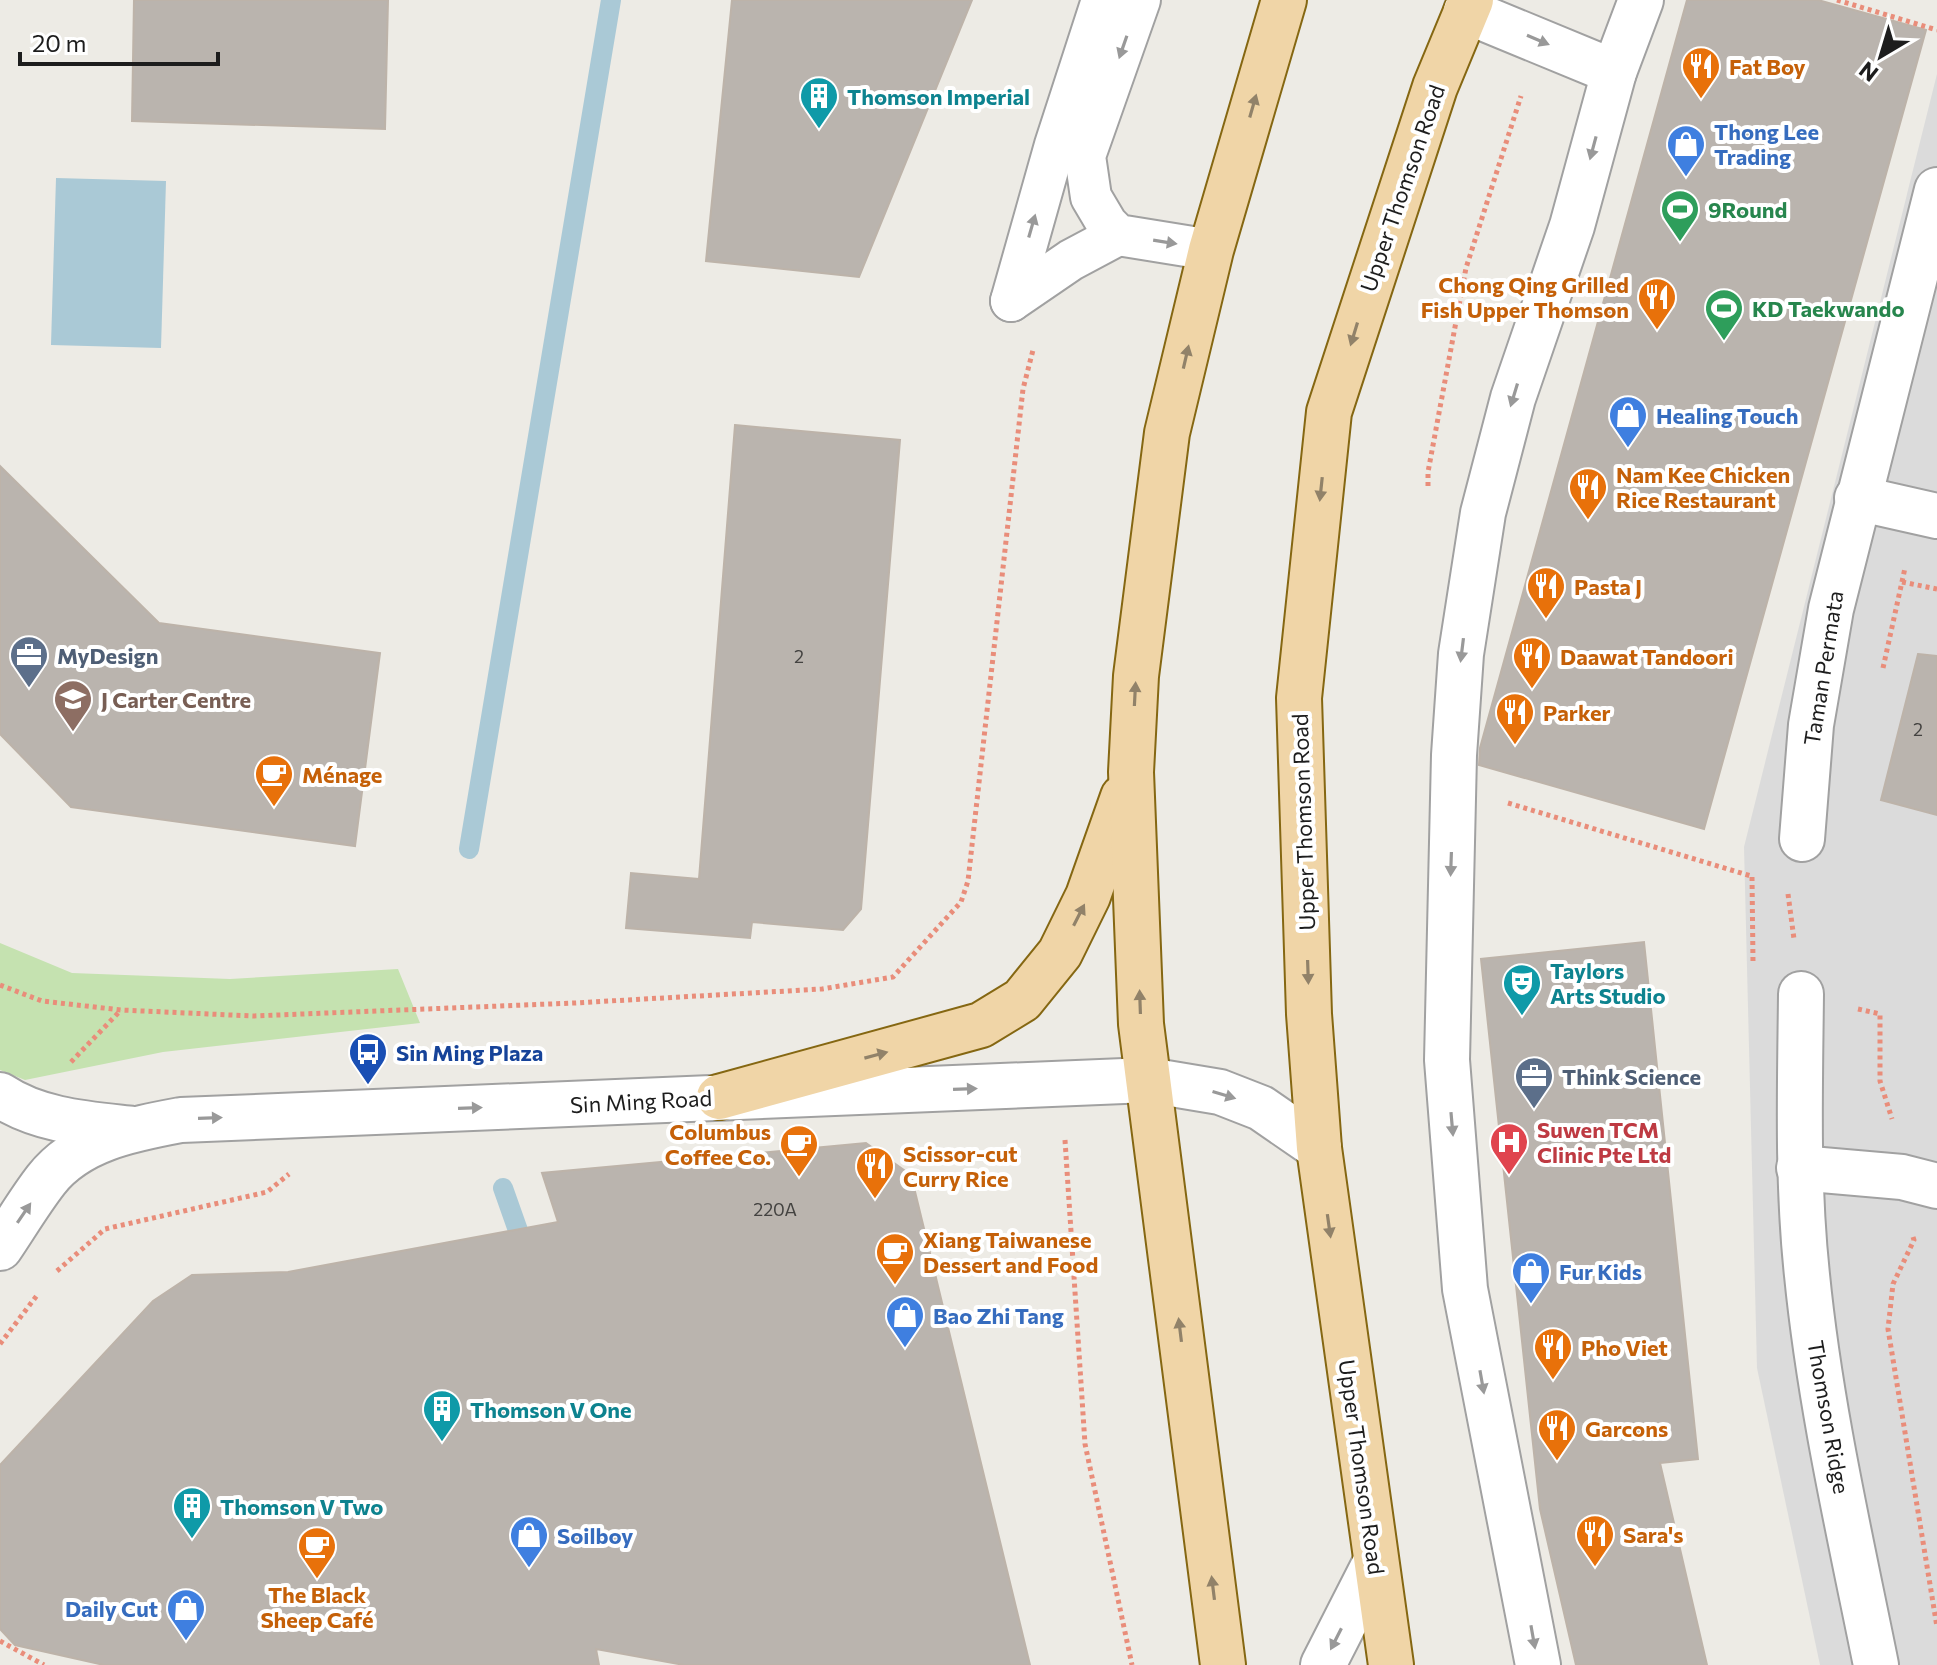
<svg xmlns="http://www.w3.org/2000/svg" width="1937" height="1665" font-family="Commissioner,sans-serif">
  <style>
    .residential { fill: #dbdbdb }
    .grass { fill: #c5e2b0 }
    .water { fill: #aac9d6 }
    .lines { fill: none; stroke-linecap: round; stroke-linejoin: round }
    .stream { stroke: #aac9d6; stroke-width: 20 }
    .building { fill: #bab4ae; stroke: #bdb3a9; stroke-width: 2 }
    .service-casing { stroke: #a1a1a1; stroke-width: 44 }
    .minor-casing { stroke: #a1a1a1; stroke-width: 48 }
    .tertiary-casing { stroke: #a1a1a1; stroke-width: 48 }
    .primary-casing { stroke: #856712; stroke-width: 48 }
    .path { stroke: #e98d7a; stroke-width: 5; stroke-dasharray: 4 4; stroke-linecap: butt }
    .service { stroke: #fff; stroke-width: 40 }
    .minor { stroke: #fff; stroke-width: 44 }
    .tertiary { stroke: #fff; stroke-width: 44 }
    .primary { stroke: #f0d5a7; stroke-width: 44 }
    .oneway { fill: #999 }
    .oneway2 { fill: #918269 }
    .labels { text-anchor: middle; dominant-baseline: central; stroke-width: 8; stroke-linejoin: round; paint-order: stroke }
    .number-label { font-size: 18px; fill: #444341 }
    .food-label { font-size: 22px; font-weight: bold; fill: #c56008; stroke: #fff; text-anchor: start }
    .culture-label { font-size: 22px; font-weight: bold; fill: #0d838f; stroke: #fff; text-anchor: start }
    .shop-label { font-size: 22px; font-weight: bold; fill: #366cbe; stroke: #fff; text-anchor: start }
    .street-label { font-size: 22px; fill: #1d1d1d; stroke: #fff }
    .leisure-label { font-size: 22px; font-weight: bold; fill: #27864d; stroke: #fff; text-anchor: start }
    .service-label { font-size: 22px; font-weight: bold; fill: #4e5e75; stroke: #fff; text-anchor: start }
    .education-label { font-size: 22px; font-weight: bold; fill: #785e54; stroke: #fff; text-anchor: start }
    .transit-label { font-size: 22px; font-weight: bold; fill: #164399; stroke: #fff; text-anchor: start }
    .health-label { font-size: 22px; font-weight: bold; fill: #be3a42; stroke: #fff; text-anchor: start }
  </style>
  <rect width="100%" height="100%" fill="#edebe5"/>
  <path class="residential" d="M1937 74V1665H1820L1757 1368 1744 847Z"/>
  <path class="grass" d="M0 943 72 973 230 979 398 969 420 1023 163 1052 25 1080 0 1070Z"/>
  <path class="water" d="M56 178 166 181 161 348 51 345Z"/>
  <g class="lines">
    <g class="stream">
      <path d="M469 849 611 0"/>
      <path d="M503 1188 526 1253"/>
    </g>
  </g>
  <g class="building">
    <path d="M134 0H388L385 129 132 121Z"/>
    <path d="M732 0H972L859 277 706 261Z"/>
    <path d="M1687 0H1818L1926 30 1704 829 1479 765 1480 748Z"/>
    <path d="M735 425 900 440 861 909 843 930 752 922 750 938 626 928 631 873 699 879Z"/>
    <path d="M0 466 159 623 380 653 355 846 71 807 0 734Z"/>
    <path d="M1918 654 1937 656V815L1881 800Z"/>
    <path d="M1644 942 1698 1459 1660 1463 1707 1665H1576L1540 1509 1481 959Z"/>
    <path d="M866 1143 911 1175 1030 1665H684L596 1649 599 1665H104L15 1645 0 1629V1465L153 1301 192 1275 288 1272 558 1222 542 1173Z"/>
  </g>
  <g class="lines">
    <defs>
      <g id="service">
        <path d="M1140 0 1085 156 1091 197 1107 224 1118 235 1211 250"/>
        <path d="M1011 301 1055 145 1102 0"/>
        <path d="M1011 301 1071 260 1118 235"/>
      </g>
      <g id="minor">
        <path d="M1466 11 1614 72"/>
        <path d="M1857 498 1937 516"/>
        <path d="M1802 839 1811 725 1831 609 1937 190"/>
        <path d="M1801 994C1800 1088 1797 1181 1807 1275 1820 1406 1850 1536 1876 1665"/>
        <path d="M0 1095C39 1121 88 1124 133 1129"/>
        <path d="M1799 1168 1902 1177 1937 1186"/>
        <path d="M1538 1665 1465 1289 1447 1060 1454 755 1461 654 1483 513 1513 398 1572 226 1614 72 1641 0"/>
      </g>
      <g id="tertiary">
        <path d="M0 1248C15 1226 29 1202 46 1180 78 1139 133 1129 181 1120L1148 1080 1220 1092 1261 1108 1319 1148"/>
        <path d="M1323 1665 1375 1563"/>
      </g>
      <g id="primary">
        <path d="M719 1097 981 1025 1022 1000 1060 953 1088 896 1123 797"/>
        <path d="M1223 1665 1141 1024 1131 772 1136 676 1167 433 1211 250 1284 0"/>
        <path d="M1391 1665 1319 1148 1309 1014 1299 698 1329 412 1435 87 1471 0"/>
      </g>
    </defs>
    <use href="#service" class="service-casing"/>
    <use href="#minor" class="minor-casing"/>
    <use href="#tertiary" class="tertiary-casing"/>
    <use href="#primary" class="primary-casing"/>
    <g class="path">
      <path d="M1837 0 1937 30"/>
      <path d="M1428 486V472L1466 268 1521 96"/>
      <path d="M1902 582 1937 589"/>
      <path d="M1883 668 1905 568"/>
      <path d="M1508 803 1751 876"/>
      <path d="M1752 877 1753 962"/>
      <path d="M1788 894 1794 939"/>
      <path d="M0 985 42 1001 121 1010 253 1016 574 1003 822 989 893 977 961 902 968 881 1023 389 1033 350"/>
      <path d="M1858 1009 1880 1014V1081L1892 1119"/>
      <path d="M71 1062 121 1010"/>
      <path d="M1065 1140 1085 1444 1132 1665"/>
      <path d="M1913 1237 1914 1240 1893 1284 1888 1329 1937 1627"/>
      <path d="M57 1271 105 1229 267 1192 289 1174"/>
      <path d="M0 1344 38 1294"/>
      <path d="M0 1641 44 1665"/>
    </g>
    <use href="#service" class="service"/>
    <use href="#minor" class="minor"/>
    <use href="#tertiary" class="tertiary"/>
    <use href="#primary" class="primary"/>
  </g>
  <defs><path id="oneway-solid" d="M-6-.8H1V-3.2L6.5 0L1 3.2V.8H-6Z" transform="scale(2)"/></defs>
  <g class="oneway">
    <use href="#oneway-solid" transform="translate(1538 40) rotate(23)"/>
    <use href="#oneway-solid" transform="translate(1123 47) rotate(109)"/>
    <use href="#oneway-solid" transform="translate(1593 148) rotate(105)"/>
    <use href="#oneway-solid" transform="translate(1032 226) rotate(-74)"/>
    <use href="#oneway-solid" transform="translate(1165 242) rotate(9)"/>
    <use href="#oneway-solid" transform="translate(1514 395) rotate(107)"/>
    <use href="#oneway-solid" transform="translate(1462 650) rotate(97)"/>
    <use href="#oneway-solid" transform="translate(1451 864) rotate(92)"/>
    <use href="#oneway-solid" transform="translate(965 1089) rotate(-2)"/>
    <use href="#oneway-solid" transform="translate(1224 1095) rotate(17)"/>
    <use href="#oneway-solid" transform="translate(470 1108) rotate(-2)"/>
    <use href="#oneway-solid" transform="translate(210 1118) rotate(-2)"/>
    <use href="#oneway-solid" transform="translate(1452 1124) rotate(85)"/>
    <use href="#oneway-solid" transform="translate(24 1213) rotate(-56)"/>
    <use href="#oneway-solid" transform="translate(1482 1382) rotate(80)"/>
    <use href="#oneway-solid" transform="translate(1533 1637) rotate(80)"/>
    <use href="#oneway-solid" transform="translate(1336 1639) rotate(117)"/>
  </g>
  <g class="oneway2">
    <use href="#oneway-solid" transform="translate(1253 106) rotate(-74)"/>
    <use href="#oneway-solid" transform="translate(1354 334) rotate(107)"/>
    <use href="#oneway-solid" transform="translate(1186 357) rotate(-77)"/>
    <use href="#oneway-solid" transform="translate(1321 489) rotate(96)"/>
    <use href="#oneway-solid" transform="translate(1135 694) rotate(-87)"/>
    <use href="#oneway-solid" transform="translate(1079 915) rotate(-63)"/>
    <use href="#oneway-solid" transform="translate(1308 972) rotate(88)"/>
    <use href="#oneway-solid" transform="translate(1140 1002) rotate(-92)"/>
    <use href="#oneway-solid" transform="translate(876 1055) rotate(-15)"/>
    <use href="#oneway-solid" transform="translate(1329 1226) rotate(82)"/>
    <use href="#oneway-solid" transform="translate(1180 1330) rotate(-97)"/>
    <use href="#oneway-solid" transform="translate(1213 1588) rotate(-97)"/>
  </g>
  <defs>
    <symbol id="restaurant-pin" viewBox="-11 -11 22 30"><path d="M0 17L-7.5 6A9.5 9.5 0 1 1 7.5 6Z" fill="#e8710a" stroke="#fff"/><path d="M-5-6h1v4h1v-4h1v4h1v-4h1v5L-1.5 .5V6h-2V.5L-5-1ZM5-6V6H3V1.5H1.5Q1.5-4 5-6Z" fill="#fff"/></symbol>
    <symbol id="building-pin" viewBox="-11 -11 22 30"><path d="M0 17L-7.5 6A9.5 9.5 0 1 1 7.5 6Z" fill="#0f9aa8" stroke="#fff"/><path d="M-4-6H4V6H1V3H-1V6H-4ZM-2.5-4.3h1.7v1.8h-1.7ZM.8-4.3h1.7v1.8H.8ZM-2.5-1h1.7V.8h-1.7ZM.8-1h1.7V.8H.8Z" fill="#fff"/></symbol>
    <symbol id="shop-pin" viewBox="-11 -11 22 30"><path d="M0 17L-7.5 6A9.5 9.5 0 1 1 7.5 6Z" fill="#3f7fe0" stroke="#fff"/><path d="M-5-2.5h2.3a2.7 3.5 0 0 1 5.4 0H5L5.5 6h-11ZM-1.5-2.5h3a1.5 2.3 0 0 0-3 0Z" fill="#fff"/></symbol>
    <symbol id="stadium-pin" viewBox="-11 -11 22 30"><path d="M0 17L-7.5 6A9.5 9.5 0 1 1 7.5 6Z" fill="#2e9e5b" stroke="#fff"/><path d="M0-5a6.5 5 0 1 0 0 10a6.5 5 0 1 0 0-10ZM-3.5-1.8h7v3.6h-7Z" fill="#fff"/></symbol>
    <symbol id="office-pin" viewBox="-11 -11 22 30"><path d="M0 17L-7.5 6A9.5 9.5 0 1 1 7.5 6Z" fill="#5c6f8a" stroke="#fff"/><path d="M-6-3h4V-5.5h4V-3h4V5H-6ZM-1-4.5V-3h2v-1.5ZM-6 0V1H6V0Z" fill="#fff"/></symbol>
    <symbol id="school-pin" viewBox="-11 -11 22 30"><path d="M0 17L-7.5 6A9.5 9.5 0 1 1 7.5 6Z" fill="#8d6e63" stroke="#fff"/><path d="M0-5L7-2L0 1L-7-2ZM-4 1L0 2.5L4 1V4Q0 6-4 4Z" fill="#fff"/></symbol>
    <symbol id="cafe-pin" viewBox="-11 -11 22 30"><path d="M0 17L-7.5 6A9.5 9.5 0 1 1 7.5 6Z" fill="#e8710a" stroke="#fff"/><path d="M-5.5-4.5H6V0H3Q3 3.5 0 3.5H-2.5Q-5.5 3.5-5.5 0ZM3-3.2v2h1.7v-2ZM-6 4.5H4V6H-6Z" fill="#fff"/></symbol>
    <symbol id="theatre-pin" viewBox="-11 -11 22 30"><path d="M0 17L-7.5 6A9.5 9.5 0 1 1 7.5 6Z" fill="#0f9aa8" stroke="#fff"/><path d="M-5-5.5Q0-4 5-5.5V0Q5 5 0 6Q-5 5-5 0ZM-3.3-2.5H-1v1.5H-3.3ZM1-2.5H3.3v1.5H1ZM-2.8 1Q0 5.5 2.8 1Z" fill="#fff"/></symbol>
    <symbol id="bus-pin" viewBox="-11 -11 22 30"><path d="M0 17L-7.5 6A9.5 9.5 0 1 1 7.5 6Z" fill="#1a4fb4" stroke="#fff"/><path d="M-5-6H5V4H4V6H2V4H-2V6H-4V4H-5ZM-3.5-4V0h7V-4ZM-3.5 1.2v1.5H-2V1.2ZM2 1.2v1.5H3.5V1.2Z" fill="#fff"/></symbol>
    <symbol id="hospital-pin" viewBox="-11 -11 22 30"><path d="M0 17L-7.5 6A9.5 9.5 0 1 1 7.5 6Z" fill="#e0444e" stroke="#fff"/><path d="M-5-5h3v3.5h4V-5h3V5h-3V1.5h-4V5h-3Z" fill="#fff"/></symbol>
  </defs>
  <g fill-rule="evenodd">
    <use href="#restaurant-pin" x="1679" y="44" width="44" height="60"/>
    <use href="#building-pin" x="797" y="74" width="44" height="60"/>
    <use href="#shop-pin" x="1664" y="122" width="44" height="60"/>
    <use href="#stadium-pin" x="1658" y="187" width="44" height="60"/>
    <use href="#restaurant-pin" x="1635" y="275" width="44" height="60"/>
    <use href="#stadium-pin" x="1702" y="286" width="44" height="60"/>
    <use href="#shop-pin" x="1606" y="393" width="44" height="60"/>
    <use href="#restaurant-pin" x="1566" y="465" width="44" height="60"/>
    <use href="#restaurant-pin" x="1524" y="564" width="44" height="60"/>
    <use href="#office-pin" x="7" y="633" width="44" height="60"/>
    <use href="#restaurant-pin" x="1510" y="634" width="44" height="60"/>
    <use href="#school-pin" x="51" y="677" width="44" height="60"/>
    <use href="#restaurant-pin" x="1493" y="690" width="44" height="60"/>
    <use href="#cafe-pin" x="252" y="752" width="44" height="60"/>
    <use href="#theatre-pin" x="1500" y="961" width="44" height="60"/>
    <use href="#bus-pin" x="346" y="1030" width="44" height="60"/>
    <use href="#office-pin" x="1512" y="1054" width="44" height="60"/>
    <use href="#hospital-pin" x="1487" y="1120" width="44" height="60"/>
    <use href="#cafe-pin" x="777" y="1122" width="44" height="60"/>
    <use href="#restaurant-pin" x="853" y="1144" width="44" height="60"/>
    <use href="#cafe-pin" x="873" y="1230" width="44" height="60"/>
    <use href="#shop-pin" x="1509" y="1249" width="44" height="60"/>
    <use href="#shop-pin" x="883" y="1293" width="44" height="60"/>
    <use href="#restaurant-pin" x="1531" y="1325" width="44" height="60"/>
    <use href="#building-pin" x="420" y="1387" width="44" height="60"/>
    <use href="#restaurant-pin" x="1535" y="1406" width="44" height="60"/>
    <use href="#building-pin" x="170" y="1484" width="44" height="60"/>
    <use href="#restaurant-pin" x="1573" y="1512" width="44" height="60"/>
    <use href="#shop-pin" x="507" y="1513" width="44" height="60"/>
    <use href="#cafe-pin" x="295" y="1524" width="44" height="60"/>
    <use href="#shop-pin" x="164" y="1586" width="44" height="60"/>
  </g>
  <g class="labels">
    <g class="number-label">
      <text x="799" y="656">2</text>
      <text x="1918" y="729">2</text>
      <text x="775" y="1209">220A</text>
    </g>
    <g class="food-label">
      <text x="1729" y="66">Fat Boy</text>
      <text x="1629" y="284" text-anchor="end">Chong Qing Grilled<tspan x="1629" dy="25">Fish Upper Thomson</tspan></text>
      <text x="1616" y="474">Nam Kee Chicken<tspan x="1616" dy="25">Rice Restaurant</tspan></text>
      <text x="1574" y="586">Pasta J</text>
      <text x="1560" y="656">Daawat Tandoori</text>
      <text x="1543" y="712">Parker</text>
      <text x="302" y="774">Ménage</text>
      <text x="771" y="1131" text-anchor="end">Columbus<tspan x="771" dy="25">Coffee Co.</tspan></text>
      <text x="903" y="1153">Scissor-cut<tspan x="903" dy="25">Curry Rice</tspan></text>
      <text x="923" y="1239">Xiang Taiwanese<tspan x="923" dy="25">Dessert and Food</tspan></text>
      <text x="1581" y="1347">Pho Viet</text>
      <text x="1585" y="1428">Garcons</text>
      <text x="1623" y="1534">Sara's</text>
      <text x="317" y="1594" text-anchor="middle">The Black<tspan x="317" dy="25">Sheep Café</tspan></text>
    </g>
    <g class="culture-label">
      <text x="847" y="96">Thomson Imperial</text>
      <text x="1550" y="970">Taylors<tspan x="1550" dy="25">Arts Studio</tspan></text>
      <text x="470" y="1409">Thomson V One</text>
      <text x="220" y="1506">Thomson V Two</text>
    </g>
    <g class="shop-label">
      <text x="1714" y="131">Thong Lee<tspan x="1714" dy="25">Trading</tspan></text>
      <text x="1656" y="415">Healing Touch</text>
      <text x="1559" y="1271">Fur Kids</text>
      <text x="933" y="1315">Bao Zhi Tang</text>
      <text x="557" y="1535">Soilboy</text>
      <text x="158" y="1608" text-anchor="end">Daily Cut</text>
    </g>
    <g class="street-label">
      <text transform="translate(1402 188) rotate(-71)">Upper Thomson Road</text>
      <text transform="translate(1823 668) rotate(-81)">Taman Permata</text>
      <text transform="translate(1303 822) rotate(-92)">Upper Thomson Road</text>
      <text transform="translate(641 1101) rotate(-3)">Sin Ming Road</text>
      <text transform="translate(1829 1417) rotate(80)">Thomson Ridge</text>
      <text transform="translate(1362 1467) rotate(82)">Upper Thomson Road</text>
    </g>
    <g class="leisure-label">
      <text x="1708" y="209">9Round</text>
      <text x="1752" y="308">KD Taekwando</text>
    </g>
    <g class="service-label">
      <text x="57" y="655">MyDesign</text>
      <text x="1562" y="1076">Think Science</text>
    </g>
    <g class="education-label">
      <text x="101" y="699">J Carter Centre</text>
    </g>
    <g class="transit-label">
      <text x="396" y="1052">Sin Ming Plaza</text>
    </g>
    <g class="health-label">
      <text x="1537" y="1129">Suwen TCM<tspan x="1537" dy="25">Clinic Pte Ltd</tspan></text>
    </g>
  </g>
  <g transform="translate(1881 56) rotate(218)" stroke="#ffffff" stroke-width="6" paint-order="stroke">
  <path d="M0-6L14 30L0 20L-14 30Z" fill="#1d1d1d"/>
  <text y="-12" font-size="22" font-weight="bold" text-anchor="middle" fill="#1d1d1d">N</text>
  </g>
  <path d="M20 52v12h198v-12" fill="none" stroke="#1d1d1d" stroke-width="4"/>
  <text x="32" y="52" font-size="24" fill="#1d1d1d" stroke="#ffffff" stroke-width="6" paint-order="stroke">20 m</text>
</svg>
